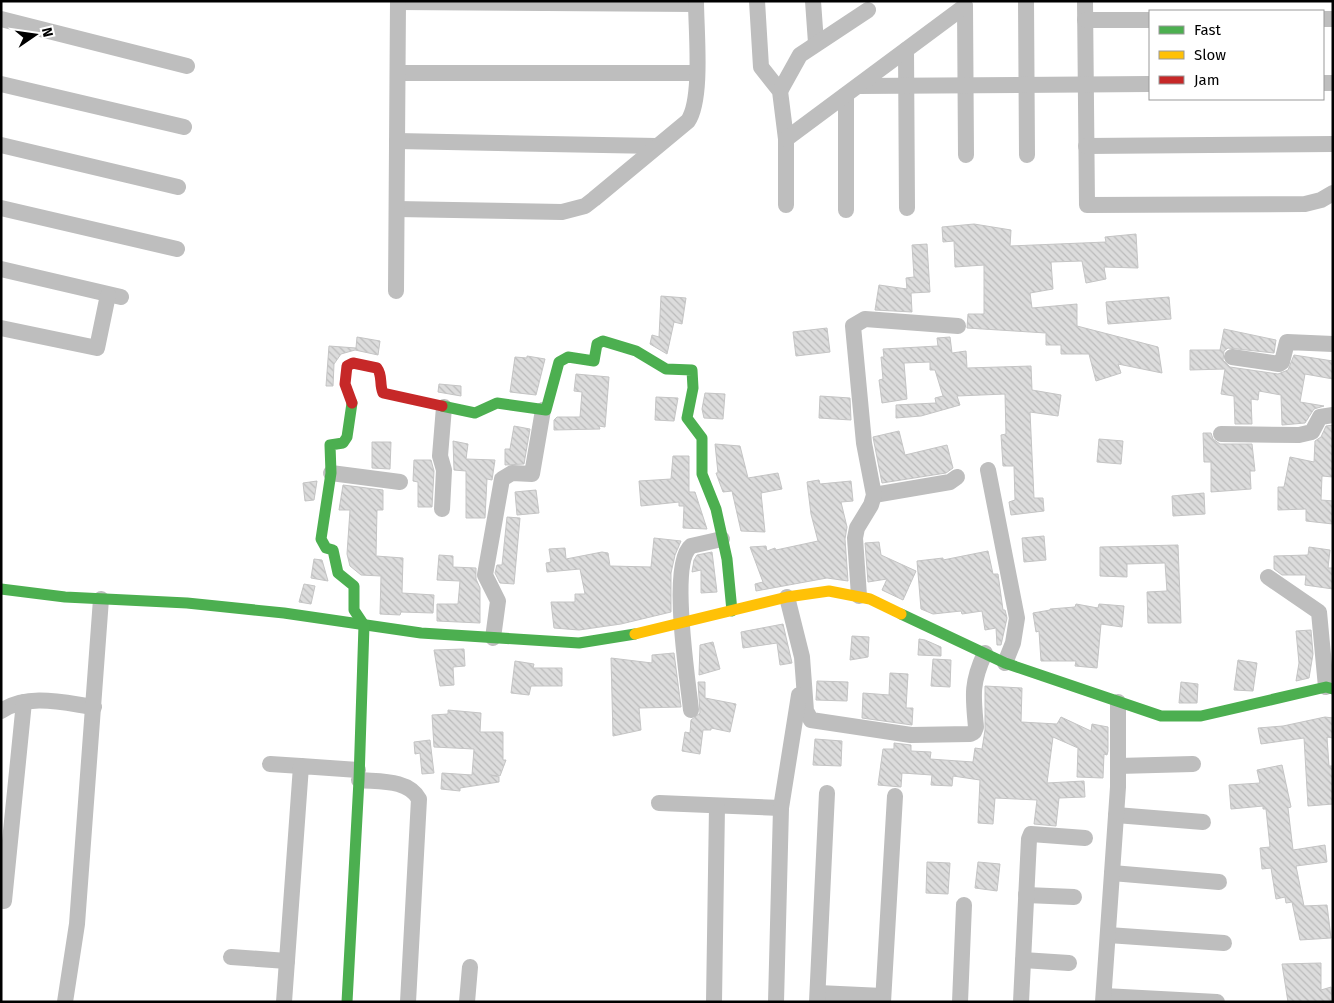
<svg xmlns="http://www.w3.org/2000/svg" width="1334" height="1003" font-family="'Fira Sans',sans-serif">
  <style>
    .building { fill: url(#building-back-hatch); stroke: #c5c5c5 }
    .lines { fill: none; stroke-linecap: round; stroke-linejoin: round }
    .street { stroke: #bebebe; stroke-width: 16 }
    .fast { stroke: #4caf50; stroke-width: 11 }
    .slow { stroke: #ffc107; stroke-width: 11 }
    .jam { stroke: #c62828; stroke-width: 11 }
  </style>
  <defs>
    <pattern id="building-back-hatch" width="6" height="6" patternUnits="userSpaceOnUse" patternTransform="scale(1.25)"><rect width="6" height="6" fill="#dcdcdc"/><path d="M-1 5l2 2M0 0l6 6M5-1l2 2" fill="none" stroke="#bbb"/></pattern>
  </defs>
  <rect width="100%" height="100%" fill="#fff"/>
  <g class="building">
    <path d="M974 224 1011 230 1010 246 1106 242 1105 237 1136 234 1138 268 1104 267 1106 279 1086 283 1082 261 1051 262 1053 289 1030 293 1032 308 1077 304V326L1158 347 1162 373 1118 364 1121 373 1096 381 1089 354H1061V345H1046V333L967 328 968 314H984V265L955 267 954 241 943 242 942 227Z"/>
    <path d="M927 244 930 292 911 293 912 312 875 310 879 285 907 289 906 278 914 277 912 245Z"/>
    <path d="M661 296 686 298 682 324 674 322 667 354 650 344 652 335 659 337Z"/>
    <path d="M1169 297 1171 319 1108 324 1106 302Z"/>
    <path d="M827 328 830 352 796 356 793 332Z"/>
    <path d="M1224 329 1276 340 1274 353 1228 348 1224 351 1223 360 1230 367 1278 374 1288 370 1294 355 1333 361V379L1305 374 1300 402 1324 406 1314 409 1305 423 1282 425 1281 395 1259 391 1258 400 1251 399 1252 424H1235L1234 396 1221 394 1225 369 1190 370V350H1220Z"/>
    <path d="M357 337 380 341 378 355 355 350 341 354 334 364 333 386H326L329 346 356 348Z"/>
    <path d="M950 337 952 353 966 351 967 368 1031 366 1032 390 1061 395 1058 416 1030 412 1034 498H1043L1044 511 1011 515 1009 502 1015 500 1014 466H1003L1001 435 1006 434 1005 394 957 396 960 405 921 416 896 418V405L936 403 935 398 943 396 935 370H930V362L904 363 907 399 882 403 879 380 883 379 881 357H884L883 349 938 346 937 338Z"/>
    <path d="M527 356 545 359 536 395 510 392 515 357 527 358Z"/>
    <path d="M576 374 609 377 605 427 599 426 600 429 554 430V420L557 417H580L582 392 574 391Z"/>
    <path d="M439 384 461 386V396L438 392Z"/>
    <path d="M705 393 725 394 723 419 704 418 702 409Z"/>
    <path d="M820 396 850 398 851 420 819 418Z"/>
    <path d="M656 397 678 398 674 421 655 420Z"/>
    <path d="M1333 425V477L1322 476 1321 500 1333 501V524L1306 521V509L1278 510V487H1284L1290 457 1314 462 1315 441 1321 437 1326 426Z"/>
    <path d="M514 426 530 429 524 464 505 465V449H510Z"/>
    <path d="M899 431 905 455 947 445 953 468 946 473 882 483 873 437Z"/>
    <path d="M1203 433H1211L1213 439 1220 444H1252L1255 471H1250L1251 489 1211 492V462H1204Z"/>
    <path d="M1099 439 1123 441 1121 464 1097 462Z"/>
    <path d="M453 441 468 444 466 459 495 460 492 480 487 479 485 518H466V471L454 470Z"/>
    <path d="M372 442H391L390 469 372 468Z"/>
    <path d="M715 444 740 446 748 478 778 473 782 489 761 493 765 532 741 531 732 491 723 492 716 473H718Z"/>
    <path d="M673 456H689V492H695L707 529 683 528 684 506H679V502L641 506 639 481 671 479Z"/>
    <path d="M414 460H431L434 471 432 507H418V482L413 481Z"/>
    <path d="M819 480 820 484 851 481 853 501 841 502 847 527 845 539 848 581 827 578 756 591 755 584 763 582 750 547 766 546 767 551 775 548 776 550 818 541 811 514 807 482Z"/>
    <path d="M317 481 314 500 305 501 303 483Z"/>
    <path d="M343 485 383 490V510H377L376 556 403 558 402 593 434 595 433 613 401 612 400 615 380 614 381 576 361 575 350 566 347 554 350 510H339Z"/>
    <path d="M536 490 539 513 517 515 515 492Z"/>
    <path d="M1204 493 1205 514 1173 516 1172 496Z"/>
    <path d="M507 517 520 518 514 584 500 583 495 573 497 565H502Z"/>
    <path d="M1044 536 1046 560 1024 562 1022 538Z"/>
    <path d="M654 538 681 541 675 555 671 573V612L621 624 579 630 554 628 551 602H575V594H585L580 569 547 572 546 563 551 562 549 549 565 548 566 559 602 552 608 553 610 566 651 567Z"/>
    <path d="M879 542 881 555 916 571 903 600 882 590 887 579 868 582 865 543Z"/>
    <path d="M1178 545 1181 623H1148L1147 592 1167 591 1165 563 1127 564V577L1100 576V547Z"/>
    <path d="M1309 547 1330 550 1328 568H1333V589L1305 585 1306 575H1282L1274 569V556L1308 555Z"/>
    <path d="M988 551 993 574H998L1003 610H1005L1007 618 1001 645H997L996 628 985 630 982 611 962 614 961 611 933 614 921 609 917 561 943 558V560Z"/>
    <path d="M712 552 717 592 701 593V570L692 572 694 560 697 555Z"/>
    <path d="M439 555 453 556V567L476 568V579L480 588V623L437 621V604H458L460 581 437 580Z"/>
    <path d="M314 559 322 560 328 581 311 578Z"/>
    <path d="M304 584 315 586 311 604 299 602Z"/>
    <path d="M1076 604 1098 608 1099 604 1124 606 1122 627 1101 624 1097 668 1075 666 1076 661H1041L1039 631 1036 632 1033 613 1050 610V609L1075 607Z"/>
    <path d="M783 624 792 663 780 665 777 643 743 648 741 632Z"/>
    <path d="M1311 630 1313 654 1309 678 1296 681 1299 663 1296 631Z"/>
    <path d="M852 636 869 637 868 657 850 660Z"/>
    <path d="M919 639 925 640 941 647V656L918 655Z"/>
    <path d="M713 642 720 669 699 675 700 645Z"/>
    <path d="M464 649 465 666 453 667 454 685 440 686 434 650Z"/>
    <path d="M674 653 681 707 639 708 641 730 613 736 611 658 652 663V655Z"/>
    <path d="M933 659 951 660 950 687 931 686Z"/>
    <path d="M1238 660 1257 663 1253 691 1234 690Z"/>
    <path d="M515 661 534 664 533 668H562V686H531L529 695 511 693Z"/>
    <path d="M890 673 908 674 906 708H913L912 725 862 718 863 693 889 695Z"/>
    <path d="M817 681 848 682 847 701 816 700Z"/>
    <path d="M698 682H705V698L736 704 730 732 711 728V730H703L700 754 682 751 685 732 690 733 691 720 700 713Z"/>
    <path d="M1181 682 1198 684 1197 703H1179Z"/>
    <path d="M985 686 1022 688 1021 722 1057 724 1061 717 1091 731 1092 724 1108 727V751L1107 755 1104 754 1103 778 1077 777 1078 748 1053 737 1047 783 1084 781 1085 797 1059 798 1056 826 1034 824 1037 800 995 798 993 824 978 823 980 780 953 776 952 786 931 785 932 775 902 773 901 787 878 785 883 749H894V743L911 745V751L931 752 930 759 973 762 975 748 982 749 985 730Z"/>
    <path d="M448 710 481 713 480 732H503V760H506L500 776 490 775 499 777V782L460 788V791L441 789 442 773 472 775 474 749 434 747 432 715 448 714Z"/>
    <path d="M1325 717 1333 718V738L1327 737 1329 766H1333V804L1308 806 1304 738 1261 744 1258 728 1283 726Z"/>
    <path d="M815 739 842 741 841 766 813 765Z"/>
    <path d="M430 740 434 773 422 774 420 753 415 754 414 742Z"/>
    <path d="M1282 765 1291 807 1288 808 1293 850 1325 845 1327 862 1296 866 1304 906 1327 905 1331 938 1300 940 1292 902 1286 903 1285 897 1276 899 1271 868 1262 869 1260 848 1270 847 1266 809H1263V806L1231 809 1229 785 1260 783 1257 770Z"/>
    <path d="M927 862 950 863 948 894 926 893Z"/>
    <path d="M978 862 1000 864 997 891 975 888Z"/>
    <path d="M1321 963V990L1331 987 1333 1002H1288L1282 964Z"/>
  </g>
  <g class="lines">
    <g class="street">
      <path d="M757 1 761 67 780 91 786 139V205"/>
      <path d="M813 1 816 43"/>
      <path d="M1026 1 1027 155"/>
      <path d="M1085 1 1087 205 1305 204 1321 200 1333 193"/>
      <path d="M398 2 696 4"/>
      <path d="M965 6 966 155"/>
      <path d="M1 19 187 66"/>
      <path d="M1323 19H1333"/>
      <path d="M1085 20H1150"/>
      <path d="M906 50 907 208"/>
      <path d="M398 73H697"/>
      <path d="M1323 83H1333"/>
      <path d="M1 84 184 127"/>
      <path d="M858 86 1150 84"/>
      <path d="M780 91 800 55 868 10"/>
      <path d="M846 95V210"/>
      <path d="M786 139 965 6"/>
      <path d="M397 141 657 146"/>
      <path d="M1 145 178 187"/>
      <path d="M1086 146 1333 144"/>
      <path d="M1 208 177 249"/>
      <path d="M397 209 562 212 585 206 594 199 688 121C703 99 696 30 696 1"/>
      <path d="M1 269 121 297"/>
      <path d="M396 291 398 1"/>
      <path d="M1 328 97 348 108 295"/>
      <path d="M1232 357 1279 364 1282 362 1287 342 1333 344"/>
      <path d="M1221 434 1299 435 1312 432 1320 417 1333 415"/>
      <path d="M988 470 1017 618 1013 643 1005 663"/>
      <path d="M331 473 400 482"/>
      <path d="M874 495 950 482 957 477"/>
      <path d="M442 509 444 470 440 456 444 407"/>
      <path d="M1268 577 1319 612 1326 687"/>
      <path d="M859 596 855 538 857 528 871 505 874 495 864 443 853 326 865 319 958 326"/>
      <path d="M787 597 802 657 806 711 811 720 911 735 970 734 974 732 976 727C973 696 971 683 985 653"/>
      <path d="M493 638 498 601 485 575 502 479 512 473 532 474 543 410"/>
      <path d="M691 710C688 681 669 563 691 546L722 539"/>
      <path d="M1 711C29 693 64 703 94 707"/>
      <path d="M270 764 301 766"/>
      <path d="M1118 766 1193 764"/>
      <path d="M359 780C379 782 408 779 419 799L408 1002"/>
      <path d="M659 803 781 808"/>
      <path d="M1116 815 1203 822"/>
      <path d="M1112 873 1219 882"/>
      <path d="M1026 895 1074 897"/>
      <path d="M4 901 24 702"/>
      <path d="M1108 935 1224 943"/>
      <path d="M231 957 287 961"/>
      <path d="M1023 960 1069 963"/>
      <path d="M818 993 883 996"/>
      <path d="M1104 996 1217 1002"/>
      <path d="M65 1002 77 924 101 599"/>
      <path d="M284 1002 301 766 358 770"/>
      <path d="M467 1002 470 967"/>
      <path d="M714 1002 717 806"/>
      <path d="M776 1002 781 808 799 695"/>
      <path d="M817 1002 827 793"/>
      <path d="M883 1002 895 796"/>
      <path d="M960 1002 964 905"/>
      <path d="M1021 1002 1029 839 1031 834 1085 838"/>
      <path d="M1103 1002 1118 787V702"/>
    </g>
    <g class="fast">
      <path d="M442 406 475 413 497 403 546 410 559 362 568 357 594 361 597 344 603 341 636 351 666 369 692 370 693 388 687 418 702 438V474L716 509 727 559 732 611"/>
      <path d="M1 589 65 597 187 603 284 613 421 633 579 643 635 634"/>
      <path d="M901 614 1005 663 1161 716H1201L1326 687 1333 689"/>
      <path d="M347 1002 359 780 364 625 354 610V586L338 573 333 550 326 548 321 539 331 473 330 445 343 443 347 437 352 403"/>
    </g>
    <path class="slow" d="M635 634 787 597 829 591 870 599 901 614"/>
    <path class="jam" d="M352 403 345 384 347 366 353 363 377 368C383 376 379 384 383 393L442 406"/>
  </g>
  <rect width="1334" height="1003" fill="none" stroke="#000000" stroke-width="5"/>
  <rect x="1149" y="10" width="175" height="90" fill="#ffffff" stroke="#999999"/>
  <rect x="1159" y="26" width="25" height="8" fill="#4caf50" stroke="#999999"/>
  <text x="1194" y="35" font-size="15" fill="#000000">Fast</text>
  <rect x="1159" y="51" width="25" height="8" fill="#ffc107" stroke="#999999"/>
  <text x="1194" y="60" font-size="15" fill="#000000">Slow</text>
  <rect x="1159" y="76" width="25" height="8" fill="#c62828" stroke="#999999"/>
  <text x="1194" y="85" font-size="15" fill="#000000">Jam</text>
  <g transform="translate(35 35) rotate(77)" stroke="#ffffff" stroke-width="4" paint-order="stroke">
  <path d="M0-4L9 19L0 12L-9 19Z" fill="#000000"/>
  <text y="-8" font-size="14" font-weight="bold" text-anchor="middle" fill="#000000">N</text>
  </g>
</svg>
